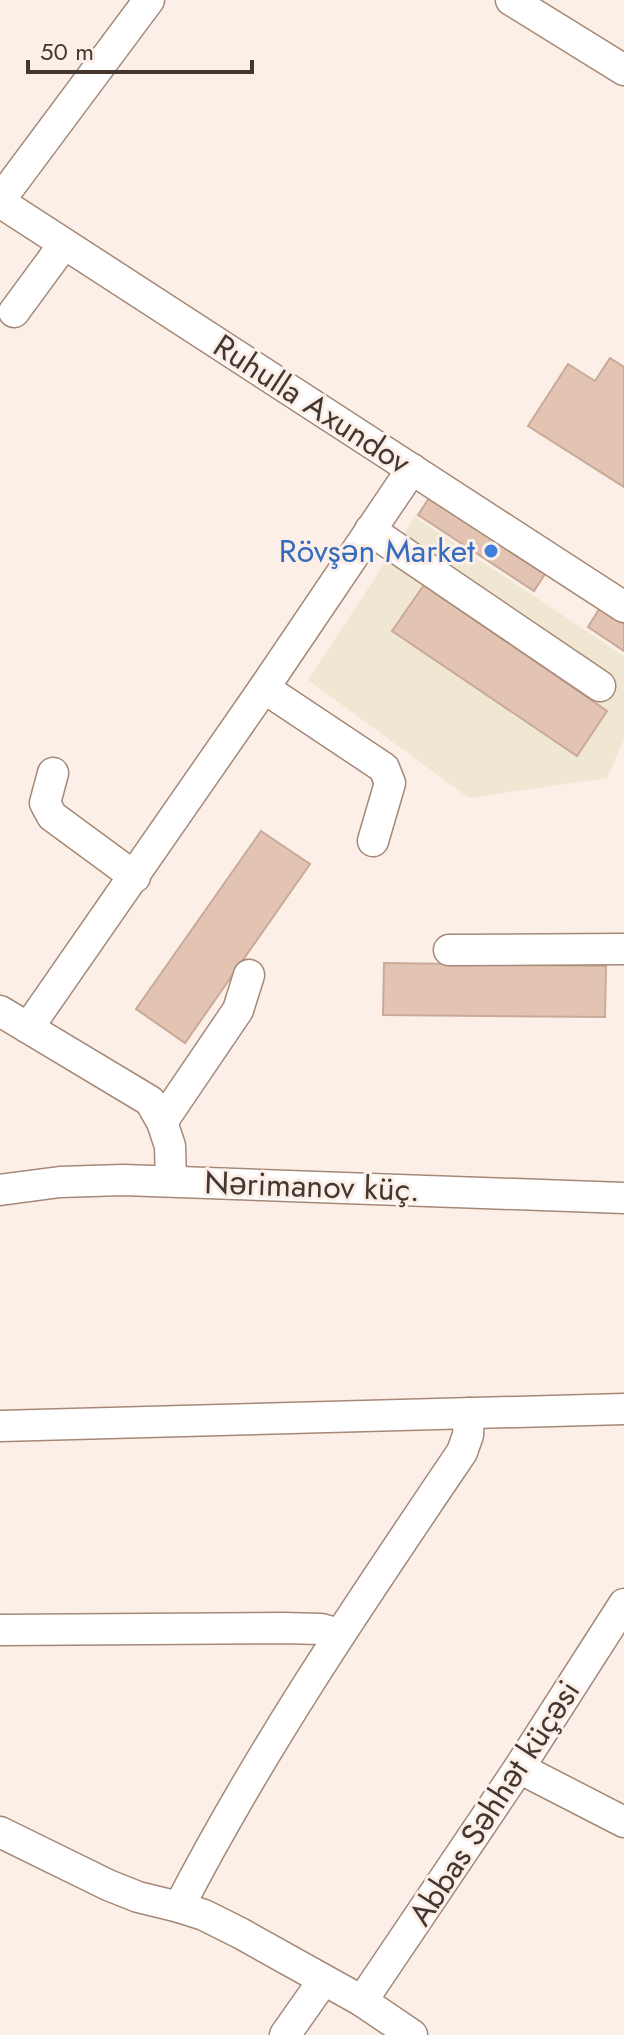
<svg xmlns="http://www.w3.org/2000/svg" width="624" height="2035" font-family="Jost,sans-serif">
  <style>
    .industrial { fill: #f0e7d2 }
    .building { fill: #e3c3b2; stroke: #c9aa99; stroke-width: 2 }
    .lines { fill: none; stroke-linecap: round; stroke-linejoin: round }
    .minor-casing { stroke: #a58877; stroke-width: 33 }
    .minor { stroke: #fff; stroke-width: 30 }
    .shop-dot { fill: #3f7fe0; stroke: #fcefe8; stroke-width: 3 }
    .labels { text-anchor: middle; dominant-baseline: central; stroke-width: 6; stroke-linejoin: round; paint-order: stroke }
    .street-label { font-size: 32px; fill: #443730; stroke: #fcefe8 }
    .shop-label { font-size: 32px; fill: #366cbe; stroke: #fcefe8; text-anchor: end }
  </style>
  <rect width="100%" height="100%" fill="#fcefe8"/>
  <path class="industrial" d="M415 517 624 656V740L607 778 469 798 308 680Z"/>
  <g class="building">
    <path d="M610 358 624 367V487L528 426 568 364 595 381Z"/>
    <path d="M431 495 547 571 534 591 418 515Z"/>
    <path d="M424 585 607 711 577 756 392 631Z"/>
    <path d="M601 606 624 622V651L588 627Z"/>
    <path d="M261 831 310 864 185 1043 136 1009Z"/>
    <path d="M384 963 606 966 605 1017 383 1015Z"/>
  </g>
  <g class="lines">
    <defs>
      <g id="minor">
        <path d="M511 0 624 70"/>
        <path d="M0 200 149 0"/>
        <path d="M0 202 624 607"/>
        <path d="M14 312 64 244"/>
        <path d="M370 530 600 686"/>
        <path d="M264 688 384 768 390 783 373 841"/>
        <path d="M53 773 45 803 52 816 135 877"/>
        <path d="M449 950 624 949"/>
        <path d="M0 1011 150 1101 162 1122 170 1146 171 1180"/>
        <path d="M28 1028 264 688 412 469"/>
        <path d="M162 1122 238 1010 249 975"/>
        <path d="M0 1190 60 1182 123 1180 624 1198"/>
        <path d="M0 1426 624 1409"/>
        <path d="M0 1630 283 1628 321 1629 340 1634"/>
        <path d="M519 1768 624 1822"/>
        <path d="M0 1832 108 1885 138 1897 179 1907 204 1915 240 1933 362 2001 412 2035"/>
        <path d="M179 1907C261 1748 362 1600 462 1452L468 1435 469 1413"/>
        <path d="M362 2001 519 1768 624 1604"/>
        <path d="M285 2035 323 1981"/>
      </g>
    </defs>
    <use href="#minor" class="minor-casing"/>
    <use href="#minor" class="minor"/>
  </g>
  <circle class="shop-dot" cx="491" cy="551" r="8"/>
  <g class="labels">
    <g class="street-label">
      <text transform="translate(312 404) rotate(33)">Ruhulla Axundov</text>
      <text transform="translate(312 1186) rotate(2)">Nərimanov küç.</text>
      <text transform="translate(494 1803) rotate(-57)">Abbas Səhhət küçəsi</text>
    </g>
    <g class="shop-label">
      <text x="475" y="551">Rövşən Market</text>
    </g>
  </g>
  <path d="M28 60v12h224v-12" fill="none" stroke="#443730" stroke-width="4"/>
  <text x="40" y="60" font-size="24" fill="#443730" stroke="#fcefe8" stroke-width="6" paint-order="stroke">50 m</text>
</svg>
